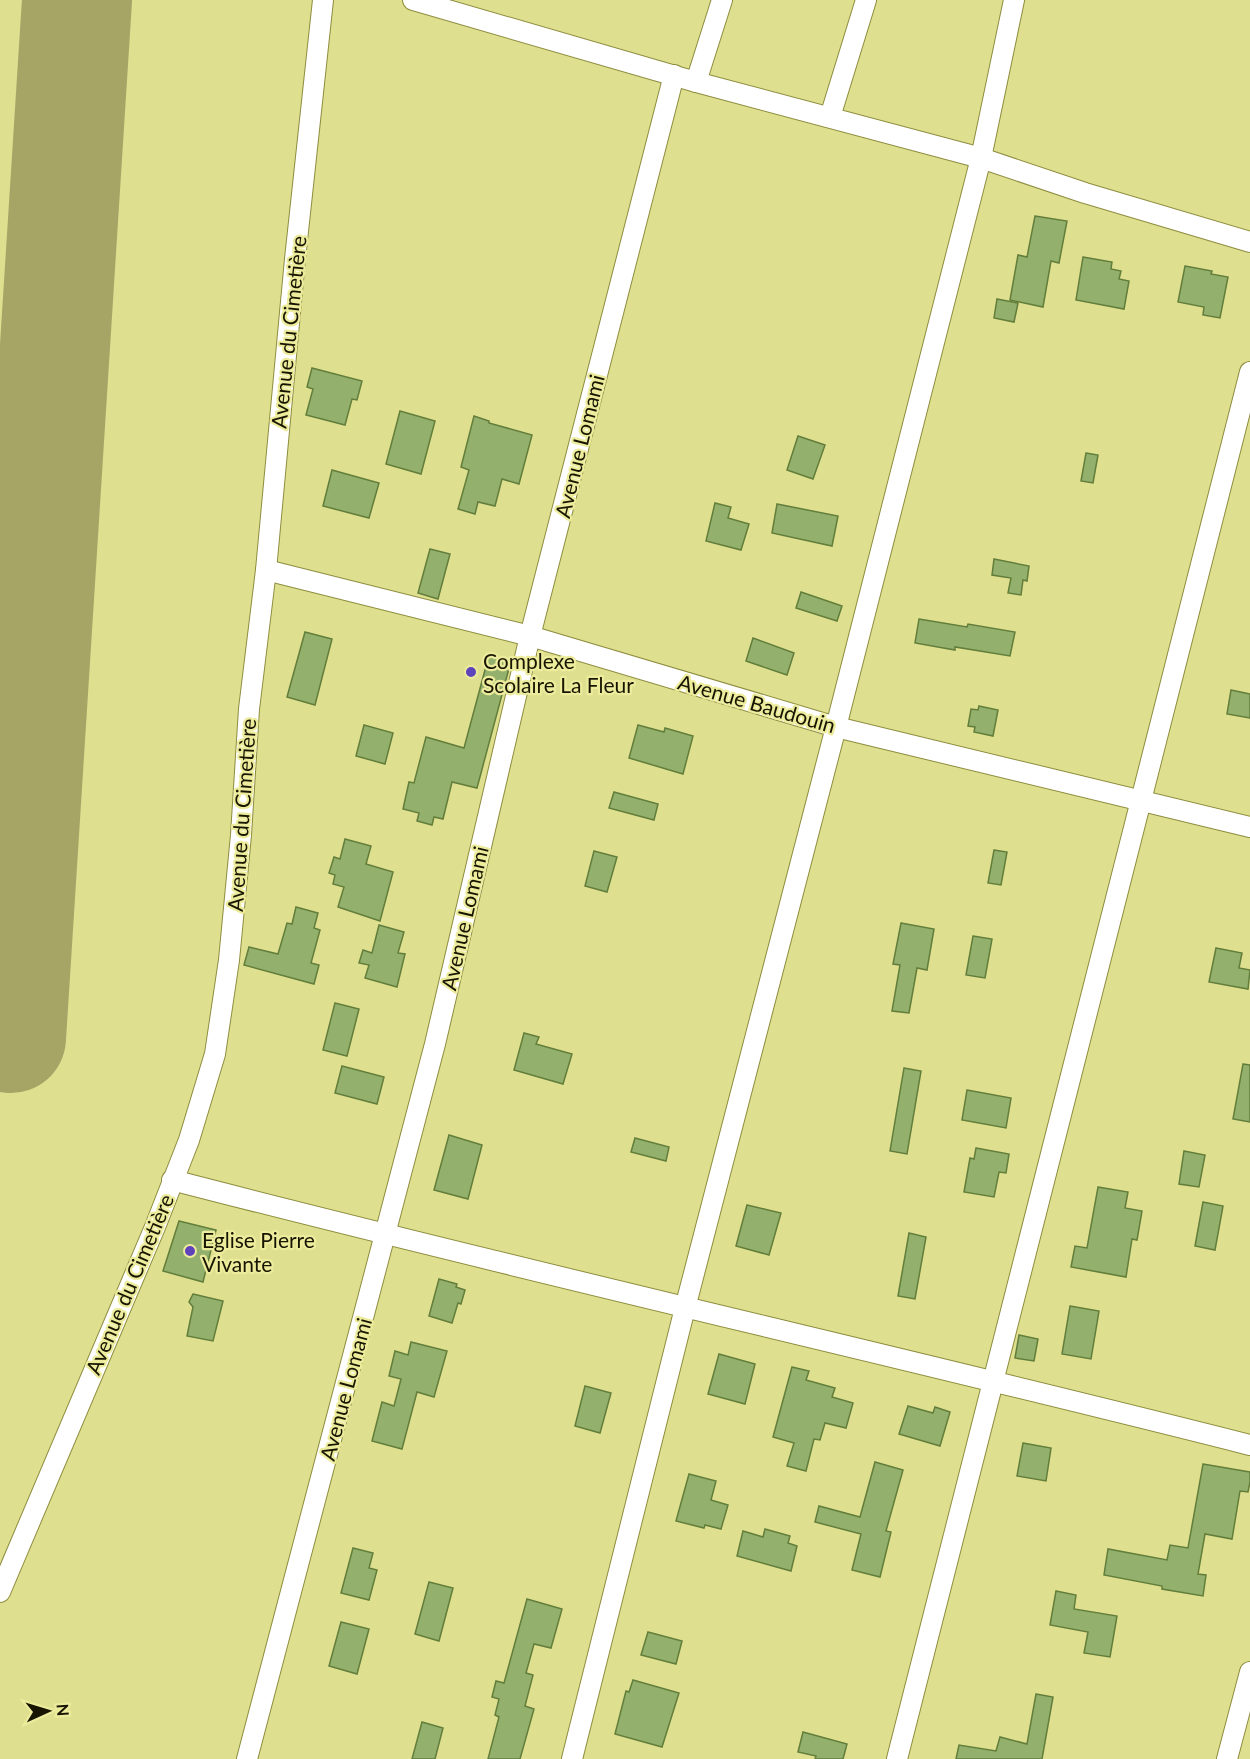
<svg xmlns="http://www.w3.org/2000/svg" width="1250" height="1759" font-family="Lato,sans-serif">
  <style>
    .lines { fill: none; stroke-linecap: round; stroke-linejoin: round }
    .runway { stroke: #a6a566; stroke-width: 110 }
    .building { fill: #93b16c; stroke: #627e3a; stroke-width: 1.5 }
    .minor-casing { stroke: #8e8d3f; stroke-width: 22 }
    .minor { stroke: #fff; stroke-width: 20 }
    .poi-dot { fill: #5e43bb; stroke: #edec9d; stroke-width: 2 }
    .labels { text-anchor: middle; dominant-baseline: central; stroke-width: 4.5; stroke-linejoin: round; paint-order: stroke }
    .street-label { font-size: 21px; fill: #171500; stroke: #edec9d }
    .poi-label { font-size: 21px; fill: #171500; stroke: #edec9d; text-anchor: start }
  </style>
  <rect width="100%" height="100%" fill="#dfdf90"/>
  <g class="lines">
    <path class="runway" d="M11 1038 77 0"/>
  </g>
  <g class="building">
    <path d="M1035 216 1067 221 1059 263 1051 261 1043 307 1010 300 1018 255 1027 257Z"/>
    <path d="M1083 257 1112 262 1111 269 1121 271 1119 279 1129 281 1124 309 1076 300Z"/>
    <path d="M1185 266 1212 271 1211 274 1228 277 1220 318 1203 315 1204 307 1178 302Z"/>
    <path d="M997 299 1018 303 1014 322 994 318Z"/>
    <path d="M312 368 362 381 357 400 352 399 345 425 306 415 313 389 307 387Z"/>
    <path d="M400 411 435 421 421 474 386 464Z"/>
    <path d="M474 416 489 421V423L532 435 519 484 502 479 495 506 478 502 475 514 458 509 469 470 461 467Z"/>
    <path d="M798 436 825 445 813 479 787 470Z"/>
    <path d="M1086 453 1098 455 1093 483 1081 481Z"/>
    <path d="M332 470 379 483 369 518 323 506Z"/>
    <path d="M715 503 731 507 728 518 749 524 741 550 706 541Z"/>
    <path d="M777 504 838 516 832 546 772 533Z"/>
    <path d="M430 549 450 554 438 599 418 593Z"/>
    <path d="M994 559 1029 566 1027 581 1023 580 1021 595 1008 593 1011 578 992 575Z"/>
    <path d="M801 592 842 606 837 621 796 608Z"/>
    <path d="M919 619 967 627 968 624 1015 632 1010 656 955 647V650L915 643Z"/>
    <path d="M305 632 332 639 315 705 287 697Z"/>
    <path d="M753 638 794 653 787 675 746 661Z"/>
    <path d="M489 655 511 661 477 788 452 782 443 819 434 817 432 825 417 821 419 813 403 809 409 782 414 783 426 737 464 748Z"/>
    <path d="M1231 690 1250 694V718L1227 714Z"/>
    <path d="M979 706 998 710 993 736 974 732 975 727 968 726 971 709 978 710Z"/>
    <path d="M364 725 393 733 385 764 356 756Z"/>
    <path d="M638 725 664 732 665 728 693 736 683 774 629 758Z"/>
    <path d="M614 792 658 804 654 820 609 808Z"/>
    <path d="M345 839 371 846 366 864 393 872 380 921 338 907 344 887 333 884 335 875 329 873 334 857 340 859Z"/>
    <path d="M994 850 1007 852 1001 885 988 883Z"/>
    <path d="M594 851 617 857 607 892 585 886Z"/>
    <path d="M296 907 318 913 314 928 320 930 311 963 319 965 314 984 244 965 249 947 278 954 287 923 292 924Z"/>
    <path d="M901 923 934 929 927 970 917 968 909 1013 892 1011 900 965 893 964Z"/>
    <path d="M379 925 404 932 398 953 405 954 397 987 365 978 369 965 359 963 363 950 372 953Z"/>
    <path d="M973 936 992 939 985 978 966 975Z"/>
    <path d="M1216 948 1242 953 1239 968 1250 970 1248 989 1209 982Z"/>
    <path d="M335 1003 359 1009 347 1056 323 1050Z"/>
    <path d="M524 1033 539 1037 536 1044 572 1054 563 1084 514 1070Z"/>
    <path d="M1243 1064 1250 1065V1122L1233 1119Z"/>
    <path d="M342 1066 384 1077 377 1104 335 1093Z"/>
    <path d="M904 1068 921 1071 907 1154 890 1151Z"/>
    <path d="M967 1090 1011 1098 1006 1128 962 1120Z"/>
    <path d="M449 1135 482 1145 468 1199 434 1190Z"/>
    <path d="M635 1138 669 1147 666 1161 631 1152Z"/>
    <path d="M976 1148 1009 1154 1006 1173 999 1172 994 1197 964 1192 970 1158 974 1159Z"/>
    <path d="M1184 1151 1205 1155 1199 1187 1179 1184Z"/>
    <path d="M1098 1187 1128 1192 1125 1208 1142 1211 1137 1240 1132 1239 1126 1277 1071 1267 1075 1246 1087 1248Z"/>
    <path d="M1203 1202 1223 1206 1215 1250 1195 1246Z"/>
    <path d="M747 1205 781 1213 769 1255 736 1246Z"/>
    <path d="M179 1221 216 1230 203 1282 163 1271Z"/>
    <path d="M909 1233 926 1237 915 1299 898 1296Z"/>
    <path d="M439 1279 457 1284 456 1287 465 1290 461 1304 458 1303 452 1323 429 1316Z"/>
    <path d="M193 1294 223 1301 213 1341 187 1336 193 1307 189 1302Z"/>
    <path d="M1070 1306 1099 1311 1091 1359 1062 1354Z"/>
    <path d="M1019 1335 1038 1339 1034 1361 1015 1358Z"/>
    <path d="M411 1342 447 1351 434 1397 417 1392 402 1449 372 1441 382 1402 394 1406 401 1379 389 1376 395 1351 408 1355Z"/>
    <path d="M719 1354 755 1364 745 1404 708 1394Z"/>
    <path d="M792 1367 809 1371 806 1380 835 1388 832 1397 853 1403 846 1428 825 1423 820 1440 814 1439 806 1471 787 1466 794 1443 773 1437Z"/>
    <path d="M585 1386 611 1393 600 1433 575 1426Z"/>
    <path d="M908 1406 933 1413 935 1407 950 1412 940 1446 899 1434Z"/>
    <path d="M1023 1443 1051 1448 1046 1481 1017 1476Z"/>
    <path d="M875 1462 903 1470 886 1531 891 1532 880 1577 852 1570 861 1534 815 1522 819 1506 860 1517Z"/>
    <path d="M1203 1464 1250 1472V1482L1248 1492 1240 1491 1232 1539 1205 1534 1198 1574 1206 1575 1203 1596 1162 1589V1586L1104 1575 1108 1549 1167 1560 1170 1545 1188 1548Z"/>
    <path d="M689 1474 716 1481 711 1500 728 1505 721 1529 705 1525 704 1528 676 1521Z"/>
    <path d="M765 1529 790 1536 788 1543 797 1546 791 1571 737 1556 743 1531 763 1537Z"/>
    <path d="M353 1548 373 1553 369 1568 377 1570 369 1600 341 1593Z"/>
    <path d="M429 1582 453 1588 439 1641 415 1634Z"/>
    <path d="M1056 1591 1076 1595 1074 1609 1117 1616 1110 1657 1084 1653 1088 1632 1050 1625Z"/>
    <path d="M527 1599 562 1609 551 1648 534 1644 526 1673 533 1675 525 1706 534 1709 520 1759H488L499 1717 495 1715 499 1699 492 1697 496 1681 504 1683Z"/>
    <path d="M341 1622 369 1629 357 1674 329 1666Z"/>
    <path d="M648 1632 682 1641 676 1664 641 1655Z"/>
    <path d="M633 1680 679 1693 662 1747 615 1734 626 1691 629 1692Z"/>
    <path d="M1036 1694 1053 1697 1042 1759H956L959 1745 996 1751 1000 1737 1027 1744Z"/>
    <path d="M422 1722 443 1728 435 1759H412Z"/>
    <path d="M803 1732 847 1744 843 1759H815L816 1756 798 1752Z"/>
  </g>
  <g class="lines">
    <defs>
      <g id="minor">
        <path d="M413 0 696 82 981 158 1085 193 1250 242"/>
        <path d="M696 82 722 0"/>
        <path d="M830 117 866 0"/>
        <path d="M266 570 530 636 836 727 1250 827"/>
        <path d="M172 1180C530 1273 891 1354 1250 1445"/>
        <path d="M0 1592 155 1227 189 1140 215 1054 229 960 241 835 249 709 266 570 295 259 323 0"/>
        <path d="M247 1759 435 1044 530 636 674 75"/>
        <path d="M572 1759 685 1308 836 727 981 158 1014 0"/>
        <path d="M897 1759 1250 372"/>
        <path d="M1227 1759 1250 1672"/>
      </g>
    </defs>
    <use href="#minor" class="minor-casing"/>
    <use href="#minor" class="minor"/>
  </g>
  <g class="poi-dot">
    <circle cx="471" cy="672" r="6"/>
    <circle cx="190" cy="1251" r="6"/>
  </g>
  <g class="labels">
    <g class="street-label">
      <text transform="translate(288 332) rotate(-84)">Avenue du Cimetière</text>
      <text transform="translate(579 446) rotate(-76)">Avenue Lomami</text>
      <text transform="translate(757 703) rotate(16)">Avenue Baudouin</text>
      <text transform="translate(241 815) rotate(-86)">Avenue du Cimetière</text>
      <text transform="translate(464 918) rotate(-77)">Avenue Lomami</text>
      <text transform="translate(129 1284) rotate(-67)">Avenue du Cimetière</text>
      <text transform="translate(345 1389) rotate(-75)">Avenue Lomami</text>
    </g>
    <g class="poi-label">
      <text x="483" y="660">Complexe<tspan x="483" dy="24">Scolaire La Fleur</tspan></text>
      <text x="202" y="1239">Eglise Pierre<tspan x="202" dy="24">Vivante</tspan></text>
    </g>
  </g>
  <g transform="translate(48 1711) rotate(86)" stroke="#edec9d" stroke-width="4.5" paint-order="stroke">
  <path d="M0-4.5L10 22L0 15L-10 22Z" fill="#171500"/>
  <text y="-9" font-size="16" font-weight="bold" text-anchor="middle" fill="#171500">N</text>
  </g>
</svg>
